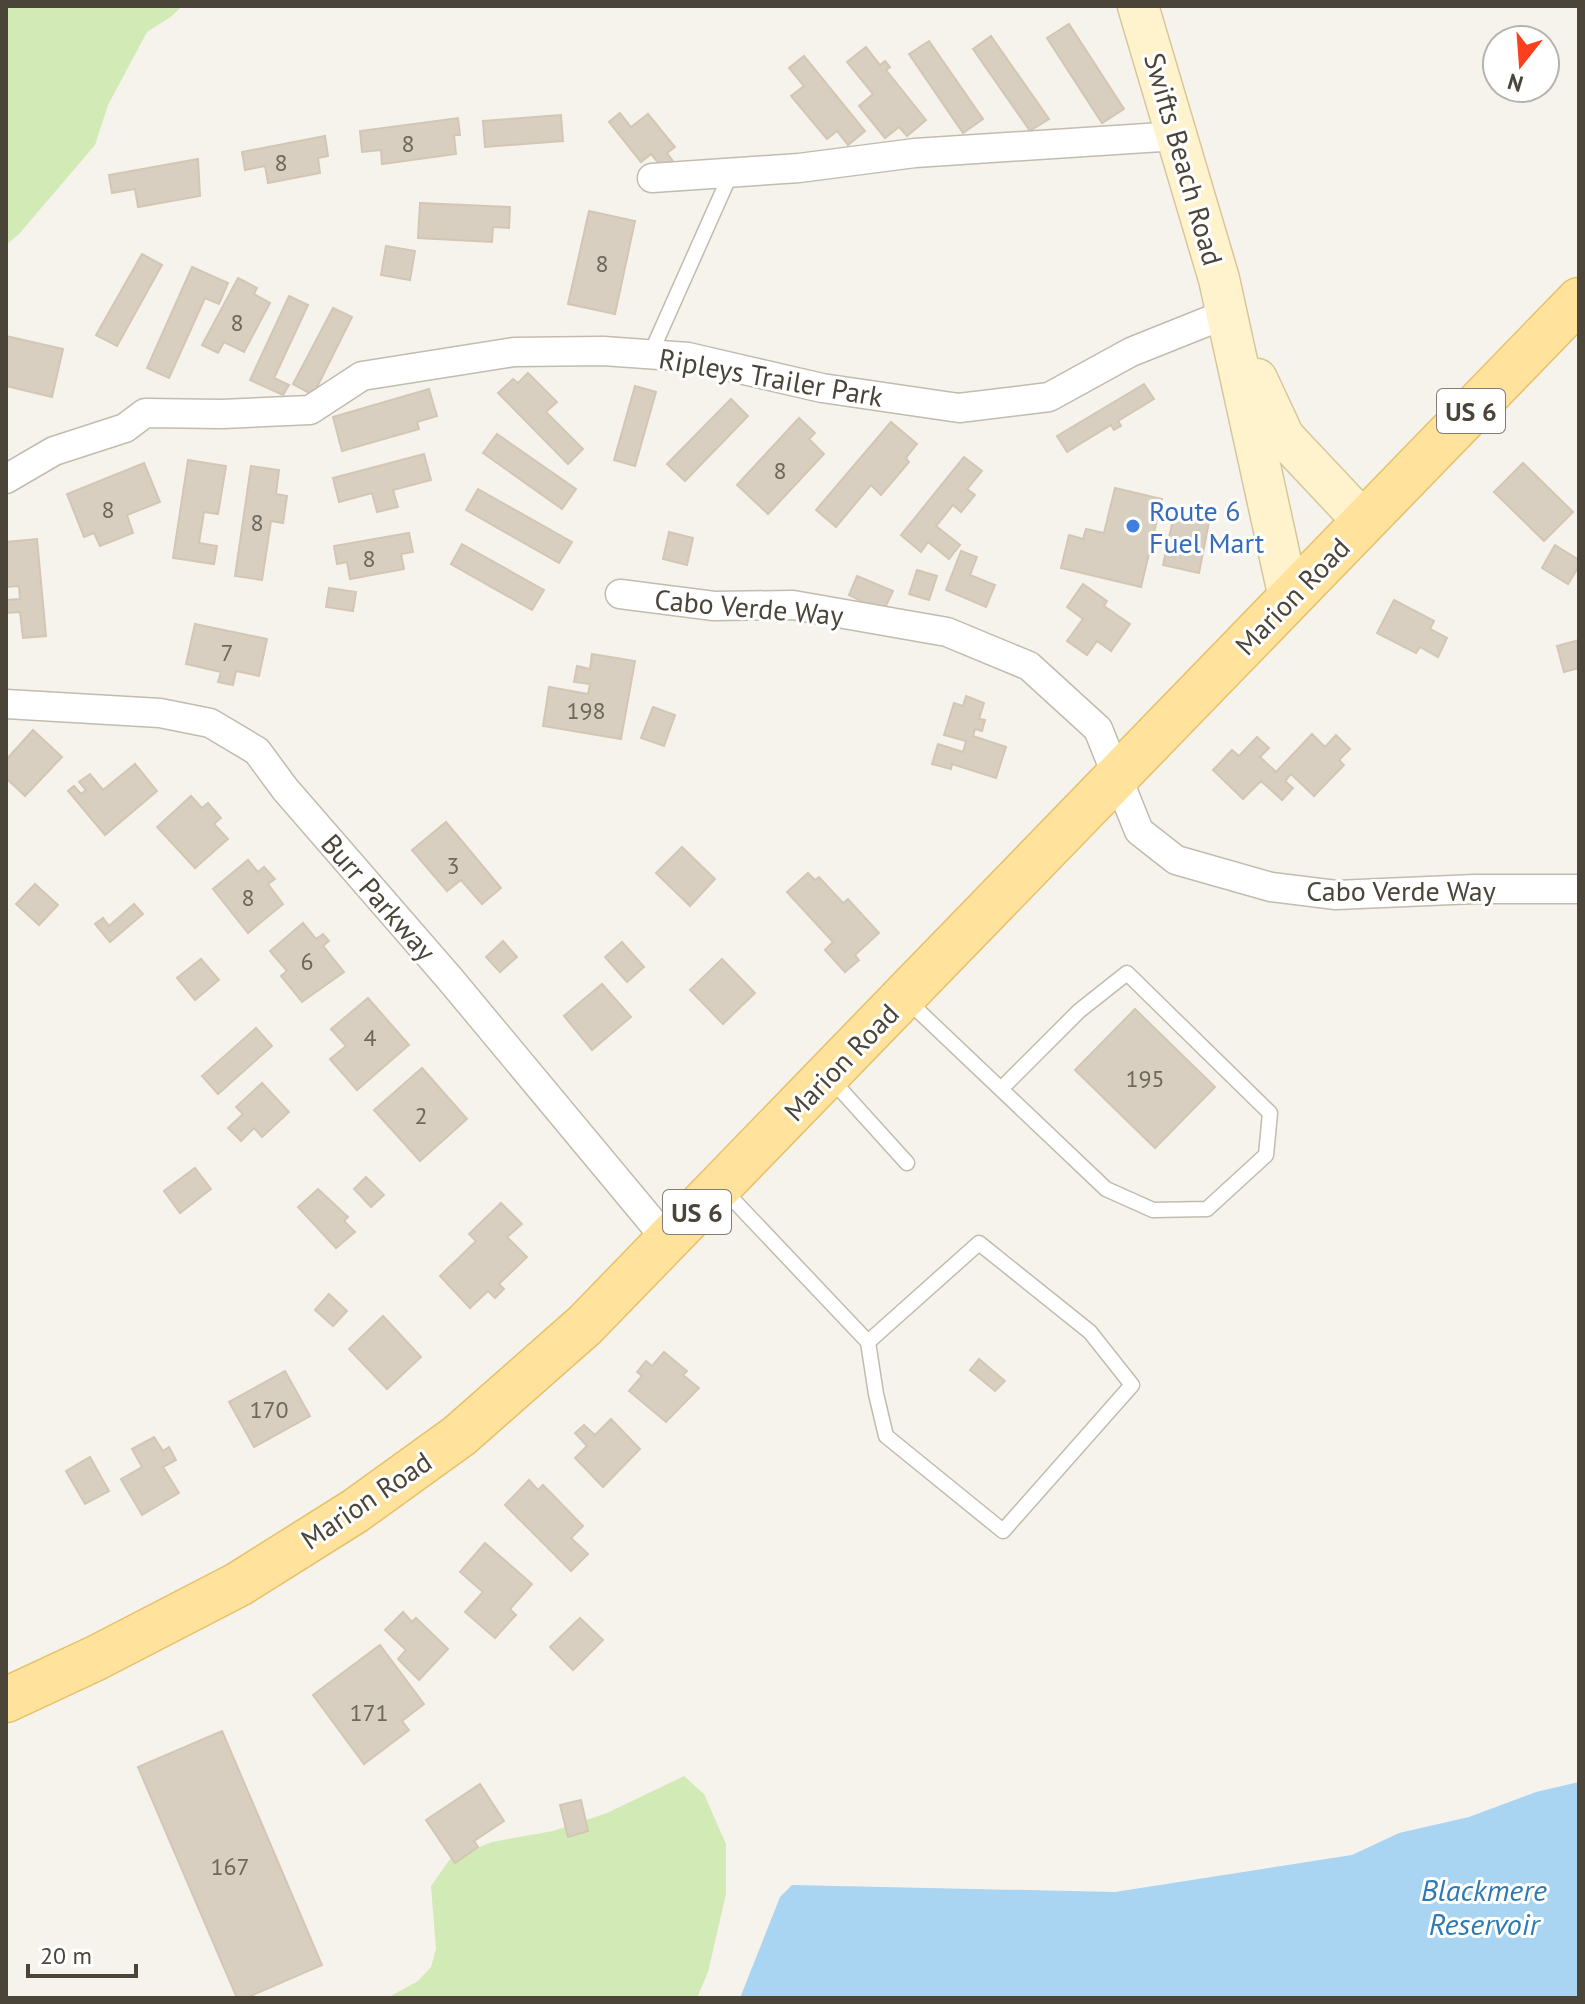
<svg xmlns="http://www.w3.org/2000/svg" width="1585" height="2004" font-family="'PT Sans',sans-serif">
  <style>
    .green { fill: #d2eab5 }
    .water { fill: #a9d4f2 }
    .building { fill: #d8cfc1; stroke: #d3c7b4; stroke-width: 2 }
    .lines { fill: none; stroke-linecap: round; stroke-linejoin: round }
    .lane-casing { stroke: #c2bbae; stroke-width: 17 }
    .street-casing { stroke: #c2bbae; stroke-width: 31 }
    .secondary-casing { stroke: #d6c79b; stroke-width: 43 }
    .primary-casing { stroke: #e6c16a; stroke-width: 47 }
    .lane { stroke: #fff; stroke-width: 14 }
    .street { stroke: #fff; stroke-width: 28 }
    .secondary { stroke: #fff3cd; stroke-width: 40 }
    .primary { stroke: #ffe39c; stroke-width: 44 }
    .shop-dot { fill: #3f7fe0; stroke: #fff; stroke-width: 3 }
    .labels { text-anchor: middle; dominant-baseline: central; stroke-width: 6; stroke-linejoin: round; paint-order: stroke }
    .number-label { font-size: 24px; fill: #6e675b }
    .shield { fill: #fff; stroke: #817c74; stroke-width: 2 }
    .shield-label { font-size: 26px; font-weight: bold; fill: #4b4439 }
    .street-label { font-size: 28px; fill: #4b4439; stroke: #fff }
    .shop-label { font-size: 28px; fill: #366cbe; stroke: #fff; text-anchor: start }
    .water-label { font-size: 30px; font-style: italic; fill: #2e7ab2; stroke: #fff }
  </style>
  <rect width="100%" height="100%" fill="#f6f3ec"/>
  <g class="green">
    <path d="M6 6H182L172 16 147 32 108 105 95 145 19 234 6 245Z"/>
    <path d="M684 1776 704 1794 726 1844V1894L708 1972 697 1998H387L418 1981 431 1967 436 1949 431 1886 450 1859 492 1842 553 1831 607 1813Z"/>
  </g>
  <path class="water" d="M1579 1782V1998H740L780 1897 792 1885 1115 1892 1352 1855 1399 1833 1469 1817 1536 1792Z"/>
  <g class="building">
    <path d="M1069 24 1124 109 1102 123 1047 38Z"/>
    <path d="M991 36 1049 119 1030 131 973 49Z"/>
    <path d="M929 41 983 119 963 133 909 54Z"/>
    <path d="M866 47 880 65 885 61 890 67 886 70 926 120 907 136 899 127 885 138 859 106 873 94 847 62Z"/>
    <path d="M804 56 865 131 848 145 837 131 827 139 791 96 804 86 789 68Z"/>
    <path d="M620 113 631 127 648 114 675 147 667 153 676 165 667 173 651 154 641 162 609 122Z"/>
    <path d="M561 115 563 141 485 147 483 121Z"/>
    <path d="M458 118 460 135H454L456 154 382 164 381 150 362 152 360 131Z"/>
    <path d="M325 136 328 156 318 158 320 173 268 183 265 166 245 170 242 152Z"/>
    <path d="M198 159 200 196 138 207 135 189 112 193 109 175Z"/>
    <path d="M420 203 510 207 509 228 493 227 492 242 418 238Z"/>
    <path d="M589 211 635 221 615 314 568 304Z"/>
    <path d="M386 246 415 251 410 280 381 275Z"/>
    <path d="M142 254 162 265 117 346 96 335Z"/>
    <path d="M192 267 228 283 219 304 205 298 169 378 147 368Z"/>
    <path d="M238 278 257 288 254 294 270 303 244 352 224 342 218 353 202 345Z"/>
    <path d="M289 296 308 305 274 378 289 385 283 395 250 380Z"/>
    <path d="M333 308 352 317 313 395 293 384Z"/>
    <path d="M6 336 63 349 52 397 6 386Z"/>
    <path d="M528 373 557 402 546 412 583 449 568 464 498 393 513 379 518 383Z"/>
    <path d="M1144 384 1154 399 1118 421 1121 426 1114 430 1111 425 1067 452 1057 436Z"/>
    <path d="M635 386 656 392 635 466 614 460Z"/>
    <path d="M429 389 437 416 417 422 419 429 342 451 333 417Z"/>
    <path d="M731 399 748 416 685 481 667 464Z"/>
    <path d="M799 418 815 433 809 439 824 454 768 514 737 485Z"/>
    <path d="M891 422 917 444 906 458 909 462 881 495 871 485 836 527 816 510Z"/>
    <path d="M497 434 576 489 562 509 483 453Z"/>
    <path d="M424 454 431 480 393 490 398 507 377 512 372 493 339 502 333 478Z"/>
    <path d="M964 457 982 471 967 489 975 495 961 512 953 505 936 526 960 545 949 559 928 542 921 552 901 535Z"/>
    <path d="M188 460 226 466 218 514 204 512 199 543 217 546 214 564 173 558Z"/>
    <path d="M144 463 160 502 127 515 133 533 100 546 94 533 84 537 67 494Z"/>
    <path d="M1523 463 1573 512 1544 541 1494 492Z"/>
    <path d="M251 466 279 470 276 494 287 496 283 523 271 521 262 580 235 576Z"/>
    <path d="M1115 488 1162 499 1141 587 1061 568 1069 535 1083 539 1086 529 1104 533Z"/>
    <path d="M478 489 572 542 559 563 466 510Z"/>
    <path d="M1174 515 1209 522 1199 573 1163 565Z"/>
    <path d="M669 532 693 538 687 565 663 559Z"/>
    <path d="M409 533 413 552 401 554 404 569 350 579 347 562 337 564 334 546Z"/>
    <path d="M37 539 46 636 23 638 20 612 6 613V600L20 599 19 586 6 587V542Z"/>
    <path d="M462 544 544 590 532 610 451 564Z"/>
    <path d="M1555 545 1579 560V566L1568 584 1542 568Z"/>
    <path d="M961 551 977 557 970 575 995 585 986 607 946 590Z"/>
    <path d="M917 570 937 576 929 600 909 594Z"/>
    <path d="M857 576 893 591 883 612 849 595Z"/>
    <path d="M1083 584 1107 601 1104 606 1130 624 1111 651 1097 641 1087 655 1067 641 1083 619 1067 607Z"/>
    <path d="M329 588 356 592 353 611 326 607Z"/>
    <path d="M1394 600 1434 621 1430 629 1447 638 1438 657 1420 647 1416 653 1377 633Z"/>
    <path d="M195 624 267 639 259 676 236 671 233 685 218 682 221 672 186 664Z"/>
    <path d="M1579 640V668L1564 672 1557 646Z"/>
    <path d="M592 654 635 661 621 739 543 726 549 687 588 694 590 684 574 682 577 666 590 669Z"/>
    <path d="M966 696 984 703 979 719 985 720 982 731 975 729 973 736 1006 747 996 778 952 764 951 769 932 764 938 744 963 752 966 741 944 735 954 703 963 706Z"/>
    <path d="M653 707 675 715 664 746 641 738Z"/>
    <path d="M33 730 62 757 25 796 6 778V760Z"/>
    <path d="M1312 734 1325 747 1336 735 1350 749 1339 760 1344 765 1314 796 1291 774 1285 781 1293 788 1282 800 1261 781 1243 799 1213 770 1232 750 1239 756 1257 737 1269 748 1260 757 1276 772Z"/>
    <path d="M135 764 157 791 105 835 68 791 74 786 81 794 86 790 79 782 90 774 103 790Z"/>
    <path d="M191 796 202 808 208 803 221 818 214 824 228 839 195 868 157 827Z"/>
    <path d="M446 822 501 888 482 904 461 880 447 891 412 850Z"/>
    <path d="M682 847 715 879 690 906 656 873Z"/>
    <path d="M248 860 258 872 264 867 275 879 268 884 283 904 248 933 213 889Z"/>
    <path d="M808 873 815 880 819 877 843 903 848 899 879 933 855 955 859 960 845 972 825 950 833 942 787 892Z"/>
    <path d="M35 884 58 905 39 925 16 904Z"/>
    <path d="M134 904 143 914 110 942 95 924 103 918 109 926Z"/>
    <path d="M303 923 316 939 323 934 329 941 323 946 344 972 302 1002 281 976 287 971 270 951Z"/>
    <path d="M503 941 517 957 500 972 486 957Z"/>
    <path d="M622 942 644 967 627 982 605 957Z"/>
    <path d="M201 959 219 980 195 1000 177 978Z"/>
    <path d="M722 959 755 993 723 1024 690 990Z"/>
    <path d="M602 984 631 1017 592 1050 564 1016Z"/>
    <path d="M368 998 409 1045 357 1090 330 1059 346 1046 331 1029Z"/>
    <path d="M1135 1009 1215 1087 1155 1148 1075 1070Z"/>
    <path d="M256 1028 272 1046 218 1094 202 1076Z"/>
    <path d="M422 1068 467 1119 420 1161 374 1110Z"/>
    <path d="M262 1083 289 1112 262 1137 254 1128 241 1141 228 1128 243 1114 236 1107Z"/>
    <path d="M195 1168 211 1189 180 1213 164 1191Z"/>
    <path d="M366 1177 384 1195 371 1207 354 1189Z"/>
    <path d="M318 1189 348 1217 344 1221 355 1232 336 1248 298 1207Z"/>
    <path d="M501 1203 522 1224 507 1237 527 1257 499 1284 504 1289 495 1298 488 1291 470 1308 440 1276 476 1241 469 1234Z"/>
    <path d="M329 1294 347 1311 333 1326 315 1310Z"/>
    <path d="M383 1316 421 1357 387 1389 349 1349Z"/>
    <path d="M664 1352 687 1371 683 1375 699 1388 666 1422 629 1391 642 1376 637 1372 646 1361 652 1366Z"/>
    <path d="M979 1359 1005 1381 995 1391 970 1370Z"/>
    <path d="M285 1371 310 1416 254 1447 229 1402Z"/>
    <path d="M611 1419 640 1449 603 1487 575 1458 587 1446 575 1433 584 1425 595 1435Z"/>
    <path d="M154 1437 163 1451 169 1447 176 1460 163 1467 179 1493 142 1515 121 1479 142 1467 132 1449Z"/>
    <path d="M90 1457 109 1491 85 1504 66 1471Z"/>
    <path d="M529 1480 538 1490 543 1485 583 1526 571 1538 588 1554 571 1571 505 1505Z"/>
    <path d="M485 1543 532 1584 510 1609 516 1615 495 1638 465 1612 483 1592 460 1572Z"/>
    <path d="M403 1612 412 1622 416 1618 448 1649 419 1680 398 1659 406 1650 385 1630Z"/>
    <path d="M580 1618 603 1640 573 1670 550 1647Z"/>
    <path d="M380 1645 424 1704 402 1721 409 1730 364 1764 313 1695Z"/>
    <path d="M222 1731 322 1965 246 1998H237L138 1767Z"/>
    <path d="M480 1784 504 1821 474 1841 478 1847 455 1863 426 1820Z"/>
    <path d="M581 1800 588 1831 568 1837 560 1805Z"/>
  </g>
  <g class="lines">
    <defs>
      <g id="lane">
        <path d="M650 355 731 173"/>
        <path d="M907 1000 1106 1189 1153 1210 1207 1209 1266 1155 1270 1113 1127 973 1079 1011 1002 1088"/>
        <path d="M831 1079 907 1163"/>
        <path d="M723 1189 868 1342 979 1243 1090 1332 1132 1385 1003 1531 886 1436 876 1394 868 1342"/>
      </g>
      <g id="street">
        <path d="M652 178 799 168 915 153 1177 136"/>
        <path d="M6 479 54 451 125 428 145 413 222 414 310 410 362 376 514 352 603 351 688 357 822 388 959 408 1049 397 1131 352 1226 314"/>
        <path d="M620 594 714 606 793 605 947 632 1029 666 1098 729 1139 831 1176 860 1271 887 1336 895 1475 889H1579"/>
        <path d="M6 704 160 713 210 723 257 751 285 789 450 979 668 1241"/>
      </g>
      <g id="secondary">
        <path d="M1138 6 1219 279 1289 598"/>
        <path d="M1257 379 1284 437 1364 522"/>
      </g>
      <path id="primary" d="M6 1700 96 1658 239 1584 355 1511 459 1436 585 1325 1579 300"/>
    </defs>
    <use href="#lane" class="lane-casing"/>
    <use href="#street" class="street-casing"/>
    <use href="#secondary" class="secondary-casing"/>
    <use href="#primary" class="primary-casing"/>
    <use href="#lane" class="lane"/>
    <use href="#street" class="street"/>
    <use href="#secondary" class="secondary"/>
    <use href="#primary" class="primary"/>
  </g>
  <circle class="shop-dot" cx="1133" cy="526" r="8"/>
  <g class="labels">
    <g class="number-label">
      <text x="408" y="143">8</text>
      <text x="281" y="162">8</text>
      <text x="602" y="263">8</text>
      <text x="237" y="322">8</text>
      <text x="780" y="470">8</text>
      <text x="108" y="509">8</text>
      <text x="257" y="522">8</text>
      <text x="369" y="558">8</text>
      <text x="227" y="652">7</text>
      <text x="586" y="710">198</text>
      <text x="453" y="865">3</text>
      <text x="248" y="897">8</text>
      <text x="307" y="961">6</text>
      <text x="370" y="1037">4</text>
      <text x="1145" y="1078">195</text>
      <text x="421" y="1115">2</text>
      <text x="269" y="1409">170</text>
      <text x="369" y="1712">171</text>
      <text x="230" y="1866">167</text>
    </g>
    <g class="shield">
      <rect x="1437" y="389" width="68" height="44" rx="6"/>
      <rect x="663" y="1190" width="68" height="44" rx="6"/>
    </g>
    <g class="shield-label">
      <text x="1471" y="411">US 6</text>
      <text x="697" y="1212">US 6</text>
    </g>
    <g class="street-label">
      <text transform="translate(1184 159) rotate(74)">Swifts Beach Road</text>
      <text transform="translate(771 377) rotate(10)">Ripleys Trailer Park</text>
      <text transform="translate(1292 596) rotate(-46)">Marion Road</text>
      <text transform="translate(749 607) rotate(5)">Cabo Verde Way</text>
      <text x="1401" y="890">Cabo Verde Way</text>
      <text transform="translate(379 897) rotate(49)">Burr Parkway</text>
      <text transform="translate(841 1062) rotate(-46)">Marion Road</text>
      <text transform="translate(366 1500) rotate(-34)">Marion Road</text>
    </g>
    <g class="shop-label">
      <text x="1149" y="510">Route 6<tspan x="1149" dy="32">Fuel Mart</tspan></text>
    </g>
    <g class="water-label">
      <text x="1484" y="1889">Blackmere<tspan x="1484" dy="34">Reservoir</tspan></text>
    </g>
  </g>
  <rect width="1585" height="2004" fill="none" stroke="#4b4439" stroke-width="16"/>
  <g transform="translate(1521 64) rotate(197)"><circle r="38" fill="#ffffff" stroke="#b7b4b0" stroke-width="2"/>
  <path d="M0-6L14 30L0 20L-14 30Z" fill="#fc3f1d"/>
  <text y="-12" font-size="22" font-weight="bold" text-anchor="middle" fill="#4b4439">N</text>
  </g>
  <path d="M28 1964v12h108v-12" fill="none" stroke="#4b4439" stroke-width="4"/>
  <text x="40" y="1964" font-size="24" fill="#4b4439" stroke="#ffffff" stroke-width="6" paint-order="stroke">20 m</text>
</svg>
